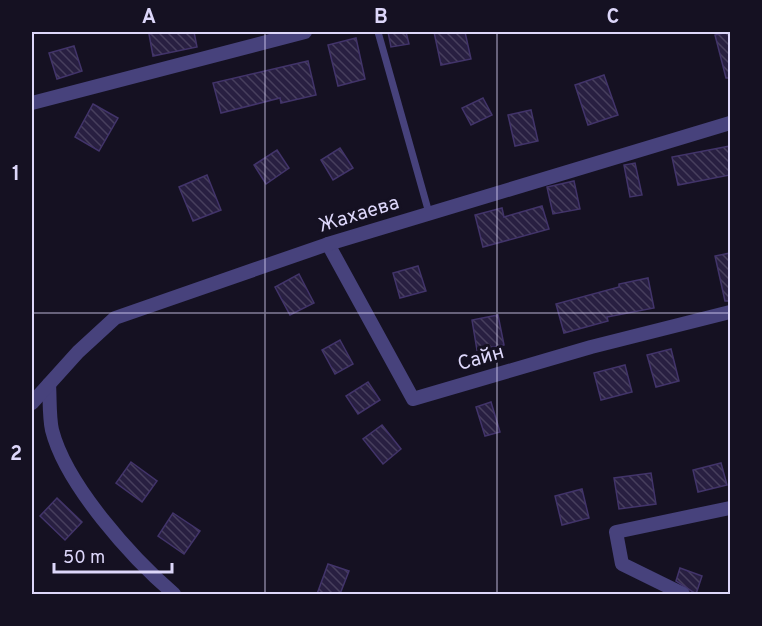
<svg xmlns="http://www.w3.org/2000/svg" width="762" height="626" font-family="Overpass,sans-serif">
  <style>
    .building { fill: url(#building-back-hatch); stroke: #42346a; stroke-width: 1.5 }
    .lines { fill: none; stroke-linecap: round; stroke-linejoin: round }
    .lane { stroke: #47427c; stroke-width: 7 }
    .street { stroke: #47427c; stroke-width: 14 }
    .grid { fill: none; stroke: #ddd7fa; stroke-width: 1.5; stroke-opacity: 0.55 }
    .labels { text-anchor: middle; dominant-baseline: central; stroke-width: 6; stroke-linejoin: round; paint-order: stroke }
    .street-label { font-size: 20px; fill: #ddd7fa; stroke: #151122 }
    .neatline { fill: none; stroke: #ddd7fa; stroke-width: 2 }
    .grid-label { font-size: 20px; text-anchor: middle; font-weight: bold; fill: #ddd7fa }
  </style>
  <defs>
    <pattern id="building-back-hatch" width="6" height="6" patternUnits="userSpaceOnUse" patternTransform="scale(1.5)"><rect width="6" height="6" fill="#281f41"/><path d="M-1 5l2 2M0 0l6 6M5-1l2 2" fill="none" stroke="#473f5d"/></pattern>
  </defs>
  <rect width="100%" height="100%" fill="#151122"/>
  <g class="building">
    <path d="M161 32H194L197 47 153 56 149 34Z"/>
    <path d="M388 32H406L409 44 391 47Z"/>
    <path d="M434 32H465L471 59 441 65Z"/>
    <path d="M728 32H730V78H726L715 35Z"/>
    <path d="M356 38 365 79 338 86 328 45Z"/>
    <path d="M74 46 82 71 57 79 49 53Z"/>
    <path d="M308 61 316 95 281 103 280 98 221 113 213 83Z"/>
    <path d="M604 75 618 115 588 125 575 85Z"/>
    <path d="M483 98 492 115 471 125 462 108Z"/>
    <path d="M93 104 118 118 99 151 75 137Z"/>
    <path d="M531 110 538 141 515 146 508 115Z"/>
    <path d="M730 146V175L678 185 672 157Z"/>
    <path d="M340 148 353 168 333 180 321 160Z"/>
    <path d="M277 150 289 168 266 184 254 165Z"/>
    <path d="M635 163 642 195 630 197 624 165Z"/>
    <path d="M207 175 221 210 193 221 179 187Z"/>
    <path d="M574 181 580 209 553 214 547 187Z"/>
    <path d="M542 206 549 229 483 247 475 215 502 208 504 217Z"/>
    <path d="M730 253V301H725L715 256Z"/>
    <path d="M418 266 426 291 400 298 393 273Z"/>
    <path d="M299 274 314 303 290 315 275 287Z"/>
    <path d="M648 278 654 308 607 317 608 321 564 333 556 304 619 287V284Z"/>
    <path d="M498 315 504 345 477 350 472 320Z"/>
    <path d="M340 340 353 364 335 374 322 350Z"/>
    <path d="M671 349 679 381 656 387 647 355Z"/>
    <path d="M625 365 632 392 601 400 594 373Z"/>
    <path d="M368 382 380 400 358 414 346 396Z"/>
    <path d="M491 402 500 432 485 436 476 407Z"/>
    <path d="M382 425 401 449 383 464 363 439Z"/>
    <path d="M131 462 157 481 142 502 116 483Z"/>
    <path d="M721 463 727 485 698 492 693 470Z"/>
    <path d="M651 473 656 504 619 509 614 478Z"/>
    <path d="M582 489 589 518 562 525 555 496Z"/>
    <path d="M57 498 82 522 65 540 40 516Z"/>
    <path d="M173 513 200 531 184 554 158 536Z"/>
    <path d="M328 564 349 571 340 594H317Z"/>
    <path d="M680 568 702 576 696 594 676 581Z"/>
  </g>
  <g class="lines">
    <path class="lane" d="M378 32 429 213"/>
    <g class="street">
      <path d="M32 103 305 32"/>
      <path d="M328 244 413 399 591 347 730 312"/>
      <path d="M49 384C50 399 49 416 52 430 66 485 132 558 174 594"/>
      <path d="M32 403 78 352 115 318 328 244 730 123"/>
      <path d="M683 594 622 564 616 532 730 508"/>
    </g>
  </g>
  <path class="grid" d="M265 32V594M497 32V594M32 313H730"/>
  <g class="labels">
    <g class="street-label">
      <text transform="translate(359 215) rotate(-17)">Жахаева</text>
      <text transform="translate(481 359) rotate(-16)">Сайн</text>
    </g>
  </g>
  <rect width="762" height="626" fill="none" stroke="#151122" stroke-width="66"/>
  <path d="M54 563v9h118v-9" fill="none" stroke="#ddd7fa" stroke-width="3"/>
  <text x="63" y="563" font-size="18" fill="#ddd7fa" stroke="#151122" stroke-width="4.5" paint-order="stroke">50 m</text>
  <rect x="33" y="33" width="696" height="560" class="neatline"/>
  <g class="grid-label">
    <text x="149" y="23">A</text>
    <text x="381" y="23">B</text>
    <text x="613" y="23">C</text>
    <text x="16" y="180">1</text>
    <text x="16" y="460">2</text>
  </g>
</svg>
